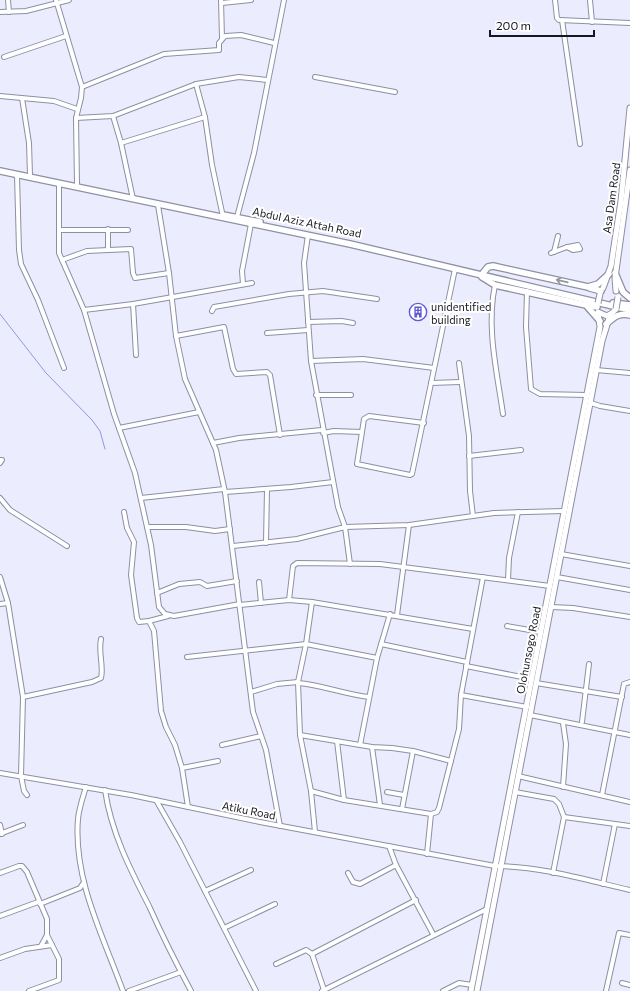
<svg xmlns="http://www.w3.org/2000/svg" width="630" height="991" font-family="Commissioner,sans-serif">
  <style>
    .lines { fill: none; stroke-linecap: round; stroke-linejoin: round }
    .stream { stroke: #9295e2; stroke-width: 1 }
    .minor-casing { stroke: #8d8fa3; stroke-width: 6 }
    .major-casing { stroke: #8d8fa3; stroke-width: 7 }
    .highway-casing { stroke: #8d8fa3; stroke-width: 8 }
    .minor { stroke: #fff; stroke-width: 4 }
    .major { stroke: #fff; stroke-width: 5 }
    .highway { stroke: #fff; stroke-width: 5.5 }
    .major-bridge-casing { stroke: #8d8fa3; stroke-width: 7; stroke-linecap: butt }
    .major-bridge { stroke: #fff; stroke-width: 5 }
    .oneway { stroke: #97979a }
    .labels { text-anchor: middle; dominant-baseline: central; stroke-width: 4; stroke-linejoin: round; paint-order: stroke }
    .street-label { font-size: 11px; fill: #17181f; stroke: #fff }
    .poi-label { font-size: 11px; fill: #17181f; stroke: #fff; text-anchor: start }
  </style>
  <rect width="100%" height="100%" fill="#ebedff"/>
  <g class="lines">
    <path class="stream" d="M0 314 46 373 92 420 100 431 105 449"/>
    <defs>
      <g id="minor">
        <path d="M8 0 9 12"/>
        <path d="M56 0 82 87 81 98 76 118 77 185"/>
        <path d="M221 0 222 38"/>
        <path d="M555 0 557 18 559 20 630 23"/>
        <path d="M590 0 592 22"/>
        <path d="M222 3 251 0"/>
        <path d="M0 12 26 11 69 0"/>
        <path d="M562 20 580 144"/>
        <path d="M4 57 66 36"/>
        <path d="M315 77 395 92"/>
        <path d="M196 84 205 117 212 165 223 217"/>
        <path d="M82 87 164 54 219 50V43L225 36 241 35 274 43"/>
        <path d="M0 96 54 101 77 109"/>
        <path d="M22 98 29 143 30 175"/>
        <path d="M113 116 121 143 133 199"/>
        <path d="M76 118 113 116 196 84 239 77 267 80"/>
        <path d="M121 143 205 117"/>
        <path d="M17 175 19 250 21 264 38 300 64 368"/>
        <path d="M59 184V253L84 310 114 414 135 473 151 545 159 607 165 614 174 616 240 604"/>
        <path d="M158 205 169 273 176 336 185 379 216 450 225 492 253 712 266 750 280 826"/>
        <path d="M237 217 254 153 284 0"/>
        <path d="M108 229V250"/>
        <path d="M60 230H128"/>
        <path d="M308 235 304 263 311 361 338 507 345 527 409 525 494 513 564 511"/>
        <path d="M554 252 558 236"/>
        <path d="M551 253 567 247H568L578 245 580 249 573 250 567 247"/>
        <path d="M62 260 87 251 131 249 133 273 135 278 169 273"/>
        <path d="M243 284 242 271 251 224"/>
        <path d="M495 285C486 327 497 372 503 414"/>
        <path d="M527 291 526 327 531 389 540 394 587 395"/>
        <path d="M133 304 136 355"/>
        <path d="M84 310 133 304 252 283"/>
        <path d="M212 311 214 307 289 294 323 291 377 299"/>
        <path d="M308 322 342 321 353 323"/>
        <path d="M267 333 308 330"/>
        <path d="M176 336 224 327 233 369 236 374 267 372 270 375 280 435"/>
        <path d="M311 361 363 359 434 368"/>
        <path d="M459 363 469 436 470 491 473 516"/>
        <path d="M596 370 630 373"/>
        <path d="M431 383 460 382"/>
        <path d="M316 395H351"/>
        <path d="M591 403 600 406 630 411"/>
        <path d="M119 428 199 412"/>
        <path d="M362 432 364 419 369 416 424 423"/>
        <path d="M323 433 334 431 362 432 357 464 410 475 412 474 455 269"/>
        <path d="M213 443 239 438 322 430"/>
        <path d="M469 456 521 450"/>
        <path d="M0 460H2L0 463"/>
        <path d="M225 492 291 487 333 482"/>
        <path d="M0 498 10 510 67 546"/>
        <path d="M141 498 224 489"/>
        <path d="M124 512 127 528 134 542 131 575 137 618 139 622 149 621 154 631 161 711 166 727 175 745 182 768 188 807"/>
        <path d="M147 527H186L215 531 230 529"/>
        <path d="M266 543 267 489"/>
        <path d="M233 546 297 539 345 527 350 564"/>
        <path d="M561 554 630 566"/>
        <path d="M0 577 8 603 23 697 21 776 24 791 27 795"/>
        <path d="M557 577 630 590"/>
        <path d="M508 580 509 558 518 512"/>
        <path d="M259 582 261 603"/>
        <path d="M157 593 179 584 200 582 207 586 237 581"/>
        <path d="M289 600 293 566 297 563 380 564 550 586"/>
        <path d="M312 602 306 644 298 682 300 735 311 791 315 832"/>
        <path d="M0 604 8 603"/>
        <path d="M240 605 289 600 312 602 473 629"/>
        <path d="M551 607 573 608 630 617"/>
        <path d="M397 615 409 525"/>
        <path d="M149 621 168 616"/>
        <path d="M507 626 541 632"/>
        <path d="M381 644 467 662"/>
        <path d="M187 657 306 644 377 658"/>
        <path d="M466 666 532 679"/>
        <path d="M298 683C322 685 344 694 369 697"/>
        <path d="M536 683 622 697"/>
        <path d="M251 692 277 684 298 682"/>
        <path d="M461 695 527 707"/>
        <path d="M23 697 92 682 101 678C104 666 98 653 101 639"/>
        <path d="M530 715 630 735"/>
        <path d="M582 722 589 664"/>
        <path d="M300 735 372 747 392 748 413 751 451 761"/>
        <path d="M337 741 344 800"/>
        <path d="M222 745 261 736"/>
        <path d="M360 745 377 658 390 614"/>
        <path d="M372 747 380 805"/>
        <path d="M182 768 218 761"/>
        <path d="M0 773 131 795 260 822 495 866C540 866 586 880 630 890"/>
        <path d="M518 776 630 802"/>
        <path d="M86 787C83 797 79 808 78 819 73 879 103 936 123 991"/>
        <path d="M563 787 566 744 563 723"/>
        <path d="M105 790C111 832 130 869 149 906 162 935 176 963 191 991"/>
        <path d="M311 791 344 800 431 814"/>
        <path d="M387 792 404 795"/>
        <path d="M515 792 554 799 559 804 564 817 553 873"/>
        <path d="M602 795 624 684 630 682"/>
        <path d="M156 800 180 842 256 991"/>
        <path d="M402 809 413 751"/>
        <path d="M564 817 630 826"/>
        <path d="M0 825 2 834"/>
        <path d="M0 834 23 825"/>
        <path d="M389 846 396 865 433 934"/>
        <path d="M427 854 431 814 437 812 439 808 459 729 461 695 483 577"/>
        <path d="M0 873 19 866H22L27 872 47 919V935L41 946"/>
        <path d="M348 873 353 882 360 884 396 865"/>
        <path d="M603 884 615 824"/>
        <path d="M205 891 251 870"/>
        <path d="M40 904 80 888 84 882"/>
        <path d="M0 916 38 902"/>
        <path d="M224 928 275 904"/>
        <path d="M312 954 324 990"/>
        <path d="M0 958 25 949 52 945"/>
        <path d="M276 964 306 950 312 954 416 900"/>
        <path d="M622 983 630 985"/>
        <path d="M29 991 59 980V959L47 935"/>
        <path d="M129 991 181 972"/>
        <path d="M322 991 487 909"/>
        <path d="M443 991 459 983 472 985"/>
        <path d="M606 991 619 933 630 935"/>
      </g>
      <g id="major">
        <path d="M603 288 611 266 621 201 630 108"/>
        <path d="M616 291 615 278 630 170"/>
        <path d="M598 312 607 316 612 313 616 309"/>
        <path d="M471 991 600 327 598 313"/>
        <path d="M477 991 602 341 610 315"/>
      </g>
      <g id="highway">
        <path d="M0 171 350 244 630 310"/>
        <path d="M223 215 260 222"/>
        <path d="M483 273 488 267 493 266 588 287 598 284 609 274"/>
        <path d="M615 273 623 292 630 298"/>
        <path d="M482 277 495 285 586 305 600 321"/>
        <path d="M590 288 601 291"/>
        <path d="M613 303 630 305"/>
        <path d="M588 305 597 307"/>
        <path d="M606 324C614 317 620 312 630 315"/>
      </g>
    </defs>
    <use href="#minor" class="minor-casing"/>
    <use href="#major" class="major-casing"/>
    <use href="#highway" class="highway-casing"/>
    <use href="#minor" class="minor"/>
    <use href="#major" class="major"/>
    <use href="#highway" class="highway"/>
    <defs>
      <g id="major-bridge">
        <path d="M598 303 600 294"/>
        <path d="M616 309 618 297"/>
      </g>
    </defs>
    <use href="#major-bridge" class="major-bridge-casing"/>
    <use href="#major-bridge" class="major-bridge"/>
  </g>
  <defs><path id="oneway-shaft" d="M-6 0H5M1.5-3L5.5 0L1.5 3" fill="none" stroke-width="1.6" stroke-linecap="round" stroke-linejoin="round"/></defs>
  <use class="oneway" href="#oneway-shaft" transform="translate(562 281) rotate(-167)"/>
  <defs>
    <symbol id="building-ring" viewBox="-11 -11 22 22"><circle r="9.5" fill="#fff" stroke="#6059d1" stroke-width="1.5"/><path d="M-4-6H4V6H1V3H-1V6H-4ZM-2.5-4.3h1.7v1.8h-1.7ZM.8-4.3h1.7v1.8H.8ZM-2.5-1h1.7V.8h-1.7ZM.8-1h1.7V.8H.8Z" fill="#6059d1"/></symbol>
  </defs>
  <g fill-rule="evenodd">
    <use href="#building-ring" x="408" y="302" width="20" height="20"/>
  </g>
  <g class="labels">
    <g class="street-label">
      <text transform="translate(611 198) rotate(-82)">Asa Dam Road</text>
      <text transform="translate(307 222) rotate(12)">Abdul Aziz Attah Road</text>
      <text transform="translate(528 650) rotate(-79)">Olohunsogo Road</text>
      <text transform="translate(249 810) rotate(11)">Atiku Road</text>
    </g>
    <g class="poi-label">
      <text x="431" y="306">unidentified<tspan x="431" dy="13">building</tspan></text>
    </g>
  </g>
  <path d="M490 30v6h104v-6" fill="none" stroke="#17181f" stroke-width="2"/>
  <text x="496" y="30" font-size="12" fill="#17181f" stroke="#ffffff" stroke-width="3" paint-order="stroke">200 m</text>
</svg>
